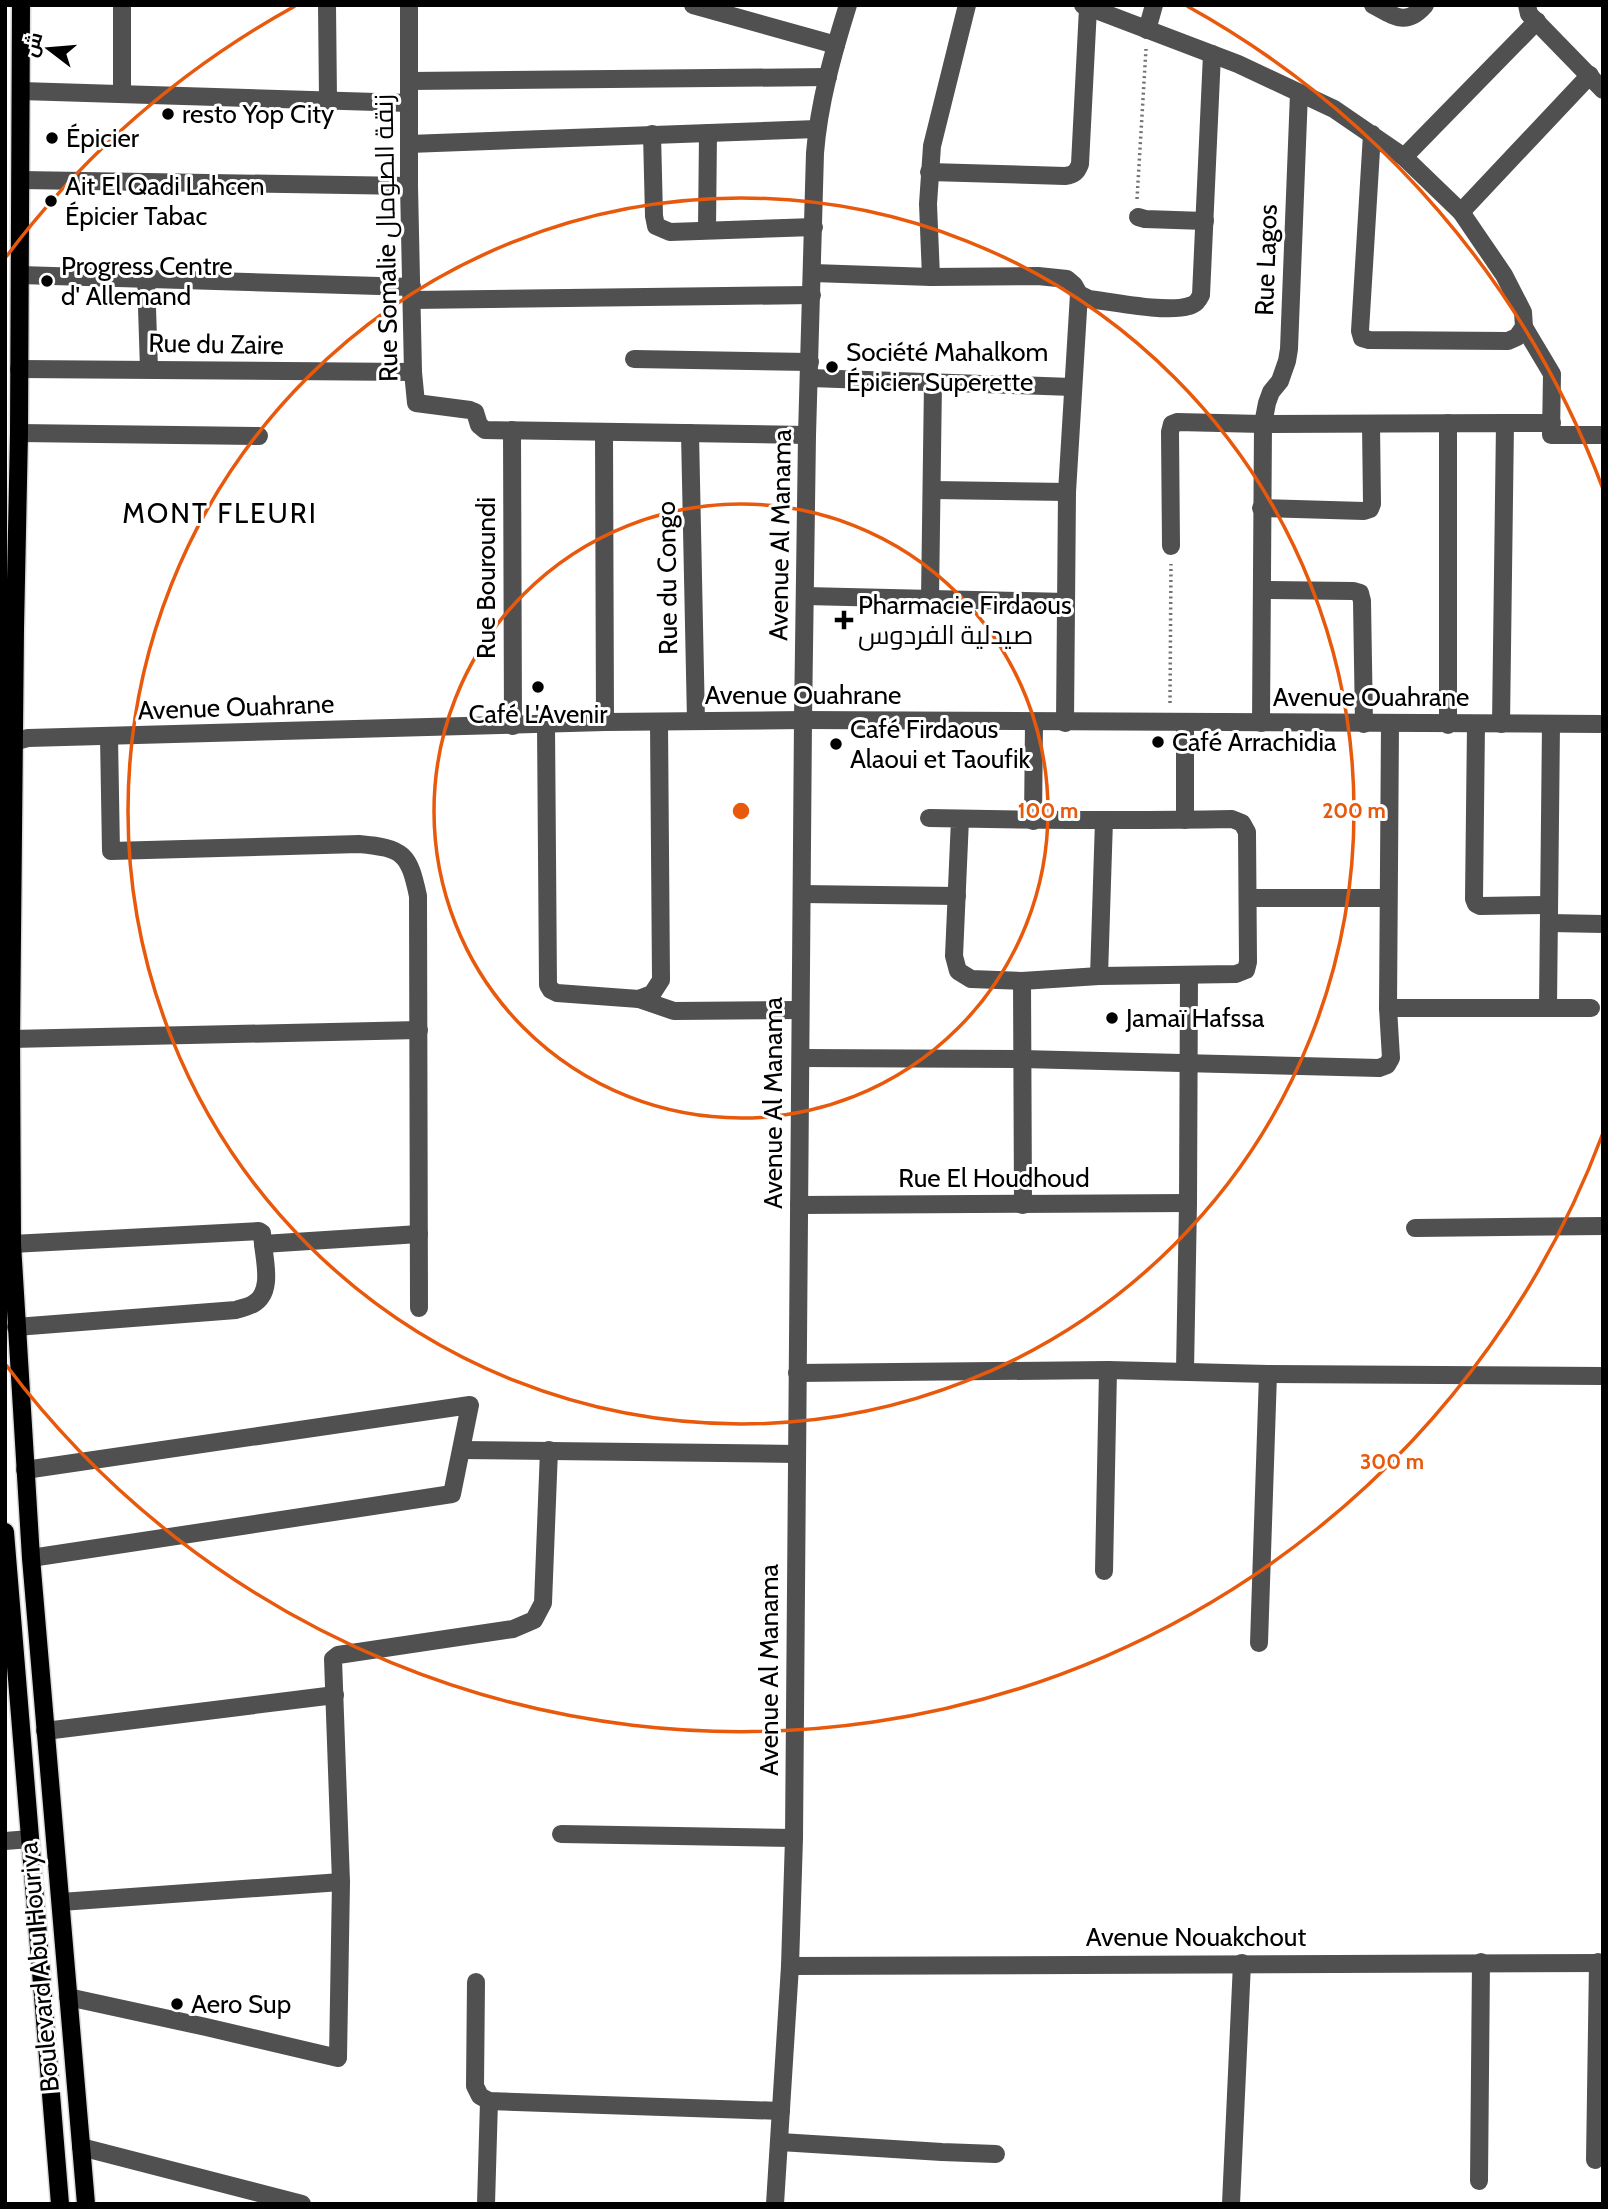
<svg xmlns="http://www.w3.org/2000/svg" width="1608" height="2209" font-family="Cabin,Cairo,sans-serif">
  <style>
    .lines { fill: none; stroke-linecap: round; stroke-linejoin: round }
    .major-casing { stroke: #dbdbdb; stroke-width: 21 }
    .path { stroke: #727272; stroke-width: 3.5; stroke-dasharray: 2 3.5; stroke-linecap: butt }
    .minor { stroke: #505050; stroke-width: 18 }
    .major { stroke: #000; stroke-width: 18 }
    .ring { fill: none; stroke: #e8590c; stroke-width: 3.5 }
    .poi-dot { fill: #000; stroke: #fff; stroke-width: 2.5 }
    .labels { text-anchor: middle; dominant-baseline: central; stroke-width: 6; stroke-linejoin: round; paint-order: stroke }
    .poi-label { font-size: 26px; fill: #000; stroke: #fff; text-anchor: start }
    .street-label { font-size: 26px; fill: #000; stroke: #fff }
    .neighbourhood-label { font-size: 28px; letter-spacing: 2px; fill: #000; stroke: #fff }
    .centre { fill: #e8590c; stroke: #fff; stroke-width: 3.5 }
    .ring-label { font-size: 21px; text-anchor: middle; font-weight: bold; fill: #e8590c; stroke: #fff; stroke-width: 6; stroke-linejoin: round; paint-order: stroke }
  </style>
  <rect width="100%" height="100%" fill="#fff"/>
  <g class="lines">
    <defs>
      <g id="major">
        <path d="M21 5 19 433 15 629 11 1039 12 1244 31 1558 86 2204"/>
        <path d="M5 1532 60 2204"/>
      </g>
    </defs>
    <use href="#major" class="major-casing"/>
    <g class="path">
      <path d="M1137 199 1146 49"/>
      <path d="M1170 703 1171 564"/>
    </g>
    <g class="minor">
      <path d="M122 5V94"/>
      <path d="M327 5 328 99"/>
      <path d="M409 5V186L413 372 416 403 470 410 475 412 479 425 485 430 807 435"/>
      <path d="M693 5 836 45"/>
      <path d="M1083 5 1238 64 1334 109 1404 157 1461 212 1504 275 1523 312 1524 327 1517 337 1508 341 1369 340 1362 338 1360 331 1372 134"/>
      <path d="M1373 5C1394 16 1406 27 1425 5"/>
      <path d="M1527 5 1529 14 1603 90"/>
      <path d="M1147 30 1154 5"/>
      <path d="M410 81 828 77"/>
      <path d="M21 91 409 103"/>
      <path d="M652 134 654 216 656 226 670 232 814 227"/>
      <path d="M409 144 817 129"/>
      <path d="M1404 157 1537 21"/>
      <path d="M929 172 1065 176C1074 175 1077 172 1080 164L1088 8"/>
      <path d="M21 180 409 186"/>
      <path d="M1461 212 1590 75"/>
      <path d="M1138 217 1145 219 1205 221"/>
      <path d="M707 229 708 133"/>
      <path d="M813 273 931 277 1038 276 1067 279 1074 285 1079 294 1089 299C1113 302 1167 313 1189 306 1196 304 1198 301 1201 295L1212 54"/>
      <path d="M20 275 412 287"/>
      <path d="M146 277 149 369"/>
      <path d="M931 277 928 204 932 146 967 5"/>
      <path d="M412 300 812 295"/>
      <path d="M1524 327 1552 374 1551 435H1603"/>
      <path d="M634 359 810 362"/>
      <path d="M19 369 413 372"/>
      <path d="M810 378 1072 387"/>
      <path d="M1505 423H1552"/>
      <path d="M512 430 513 726"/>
      <path d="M604 432 605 722"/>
      <path d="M19 433 259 436"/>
      <path d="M690 433 696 721"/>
      <path d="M933 490 1067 492"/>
      <path d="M1261 508 1364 511 1370 509 1372 504 1371 424"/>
      <path d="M1171 546 1170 432 1172 424 1177 422 1263 424 1505 423 1501 724"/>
      <path d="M1262 590 1353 591 1360 593 1362 601 1364 724"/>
      <path d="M805 596 1066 602"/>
      <path d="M930 599 933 382"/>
      <path d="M1065 723 1067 492 1079 294"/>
      <path d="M1261 723 1263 424 1267 403 1271 392 1280 381 1287 361 1289 349 1299 93"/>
      <path d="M1476 724 1474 899 1476 904 1480 906 1549 905"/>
      <path d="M546 725 548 985 551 990 557 993 639 999 652 994 661 980 659 722"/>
      <path d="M1448 725V423"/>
      <path d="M109 737 111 851 359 844C404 848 409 854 418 896L419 1308"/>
      <path d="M5 744 28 738 605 722 803 720 1603 724"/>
      <path d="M929 818C1030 820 1131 821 1232 819L1242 823 1247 832 1248 962 1246 970 1236 974 1099 976 1022 981 971 979 958 971 954 956 960 819"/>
      <path d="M1185 820V723"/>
      <path d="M1033 821 1034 722"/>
      <path d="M802 894 957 896"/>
      <path d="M1248 898H1388"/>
      <path d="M1550 923 1603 924"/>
      <path d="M1099 976 1104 820"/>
      <path d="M1022 981 1023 1205"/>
      <path d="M639 999 674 1011 800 1010"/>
      <path d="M1548 1007 1551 724"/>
      <path d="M1388 1008H1591"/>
      <path d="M11 1039 419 1030"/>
      <path d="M801 1058 1022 1059 1379 1068 1387 1065 1391 1058 1388 1008 1390 724"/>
      <path d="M799 1205 1188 1203"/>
      <path d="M1415 1228 1603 1226"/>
      <path d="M12 1244 259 1231 262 1233 263 1244 419 1234"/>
      <path d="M16 1327 236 1310C241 1308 248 1307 253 1304 273 1293 265 1263 263 1244"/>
      <path d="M1185 1371 1188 1203 1189 975"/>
      <path d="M797 1373 1108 1370 1268 1374 1603 1376"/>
      <path d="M462 1450 797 1454"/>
      <path d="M25 1470 470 1405 452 1494 31 1558"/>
      <path d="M1104 1571 1108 1370"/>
      <path d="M1259 1643 1268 1374"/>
      <path d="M45 1731 335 1695"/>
      <path d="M561 1834 794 1838"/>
      <path d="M5 1841 30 1839"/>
      <path d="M61 1902 341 1882"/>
      <path d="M790 1966 1603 1963"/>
      <path d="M476 1982 475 2086 480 2096 489 2101 781 2111"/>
      <path d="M68 1997 206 2027 338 2058 341 1882 333 1659 338 1655 513 1629 534 1620 543 1603 549 1450"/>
      <path d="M780 2142 942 2152 996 2154"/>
      <path d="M81 2147 302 2204"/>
      <path d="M1595 2160 1598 1962"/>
      <path d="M1479 2181 1481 1962"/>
      <path d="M486 2204 489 2101"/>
      <path d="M775 2204 790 1966 794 1838 803 720 807 435 815 153C819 103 833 53 848 5"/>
      <path d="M1231 2204 1242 1963"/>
    </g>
    <use href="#major" class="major"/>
  </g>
  <g class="ring">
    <circle cx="741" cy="811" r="307"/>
    <circle cx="741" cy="811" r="613"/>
    <path d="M1603 1133A920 920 0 0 1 6 1365M6 257A920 920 0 0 1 295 6M1187 6A920 920 0 0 1 1603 489"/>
  </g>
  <g class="poi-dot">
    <circle cx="168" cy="114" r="7"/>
    <circle cx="52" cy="138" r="7"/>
    <circle cx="51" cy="201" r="7"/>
    <circle cx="47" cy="281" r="7"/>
    <circle cx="832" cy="367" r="7"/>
    <path d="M840.5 609.5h7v7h7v7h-7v7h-7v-7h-7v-7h7z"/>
    <circle cx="538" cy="687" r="7"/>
    <circle cx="1158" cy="742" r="7"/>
    <circle cx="836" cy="744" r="7"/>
    <circle cx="1112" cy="1018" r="7"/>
    <circle cx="177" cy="2004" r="7"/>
  </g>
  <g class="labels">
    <g class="poi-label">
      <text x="182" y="114">resto Yop City</text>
      <text x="66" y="138">Épicier</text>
      <text x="65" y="186">Ait El Qadi Lahcen<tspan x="65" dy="30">Épicier Tabac</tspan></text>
      <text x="61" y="266">Progress Centre<tspan x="61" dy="30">d' Allemand</tspan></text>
      <text x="846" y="352">Société Mahalkom<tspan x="846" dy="30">Épicier Superette</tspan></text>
      <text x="858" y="605">Pharmacie Firdaous<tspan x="858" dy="30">صيدلية الفردوس</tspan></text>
      <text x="538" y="714" text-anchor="middle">Café L'Avenir</text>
      <text x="850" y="729">Café Firdaous<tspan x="850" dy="30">Alaoui et Taoufik</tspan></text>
      <text x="1172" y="742">Café Arrachidia</text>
      <text x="1126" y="1018">Jamaï Hafssa</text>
      <text x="191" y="2004">Aero Sup</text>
    </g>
    <g class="street-label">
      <text transform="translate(386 238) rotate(-91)">Rue Somalie زنقة الصومال</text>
      <text transform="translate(1266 260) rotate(-88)">Rue Lagos</text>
      <text transform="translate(216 344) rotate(1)">Rue du Zaire</text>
      <text transform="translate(780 535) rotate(-89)">Avenue Al Manama</text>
      <text transform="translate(486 578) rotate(-90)">Rue Bouroundi</text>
      <text transform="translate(667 578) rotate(-91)">Rue du Congo</text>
      <text x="803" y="695">Avenue Ouahrane</text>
      <text x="1371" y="697">Avenue Ouahrane</text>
      <text transform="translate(236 707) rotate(-2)">Avenue Ouahrane</text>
      <text transform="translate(773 1103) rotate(-90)">Avenue Al Manama</text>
      <text x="994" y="1178">Rue El Houdhoud</text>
      <text transform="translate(769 1670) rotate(-90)">Avenue Al Manama</text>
      <text x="1196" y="1937">Avenue Nouakchout</text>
      <text transform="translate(39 1967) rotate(-95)">Boulevard Abu Houriya</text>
    </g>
    <g class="neighbourhood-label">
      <text x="220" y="513">MONT FLEURI</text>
    </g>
  </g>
  <circle cx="741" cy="811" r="10" class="centre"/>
  <g class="ring-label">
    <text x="1048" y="818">100 m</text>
    <text x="1354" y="818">200 m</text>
    <text x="1392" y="1469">300 m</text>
  </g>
  <rect width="1608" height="2209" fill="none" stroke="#000000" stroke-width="14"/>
  <g transform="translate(49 49) rotate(286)" stroke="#ffffff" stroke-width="5" paint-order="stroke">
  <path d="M0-5L12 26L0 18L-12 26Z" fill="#000000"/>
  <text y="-10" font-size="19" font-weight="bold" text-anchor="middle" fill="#000000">ش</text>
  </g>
</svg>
